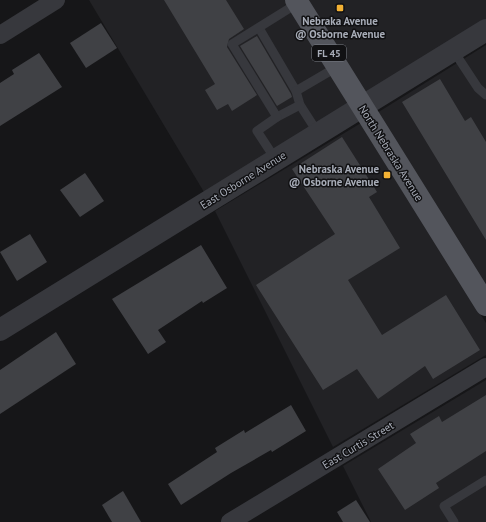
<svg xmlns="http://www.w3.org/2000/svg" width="486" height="522" font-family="'PT Sans',sans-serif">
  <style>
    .built { fill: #222225 }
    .building { fill: #404145 }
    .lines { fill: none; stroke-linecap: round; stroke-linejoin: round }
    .service { stroke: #37383d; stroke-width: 9 }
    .minor { stroke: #37383d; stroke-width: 18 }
    .tertiary { stroke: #37383d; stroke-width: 22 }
    .primary { stroke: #53555c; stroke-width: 22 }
    .poi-dot { fill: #f2b134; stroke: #111113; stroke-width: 1.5 }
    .labels { text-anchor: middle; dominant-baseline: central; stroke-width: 3; stroke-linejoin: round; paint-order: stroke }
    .shield { fill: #111113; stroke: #7b7e86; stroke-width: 1 }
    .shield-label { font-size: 10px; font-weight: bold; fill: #a8adb8 }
    .poi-label { font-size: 11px; font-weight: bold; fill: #a8adb8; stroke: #111113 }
    .street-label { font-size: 11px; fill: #a8adb8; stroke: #111113 }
  </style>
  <rect width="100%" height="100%" fill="#161618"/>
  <g class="built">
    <path d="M89 0H285L349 105 204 192Z"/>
    <path d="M308 0H486V19L366 94Z"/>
    <path d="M486 45V286L377 113Z"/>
    <path d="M361 123 486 323V355L333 447 215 211Z"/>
    <path d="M486 380V522H371L343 466Z"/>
  </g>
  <g class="building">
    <path d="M164 0H226L244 29 229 39 227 47 257 95 232 111 228 104 217 110 205 90 215 84Z"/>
    <path d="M101 23 117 48 86 68 70 43Z"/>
    <path d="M257 36 291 94 292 97 277 106 240 46Z"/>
    <path d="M39 53 62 87 0 126V83L14 74 12 70Z"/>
    <path d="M440 79 465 121 471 117 486 142V240L402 102Z"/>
    <path d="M342 137 377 192 369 197 400 248 348 280 382 335 446 295 480 350 433 379 425 366 378 399 357 369 323 390 256 285 335 234 292 169Z"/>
    <path d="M85 173 104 201 80 217 60 190Z"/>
    <path d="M30 234 47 262 17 281 0 252Z"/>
    <path d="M201 245 227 288 203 303 202 301 158 330 166 342 148 354 112 299Z"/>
    <path d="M56 332 76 364 0 414V370Z"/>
    <path d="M486 395V451L436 483 439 488 405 510 378 469 416 443 410 434 439 416 442 422Z"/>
    <path d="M291 405 306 431 272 452 271 450 231 473 181 505 168 484 217 452 215 448 244 430 245 433Z"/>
    <path d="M123 491 141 522H112L102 505Z"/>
    <path d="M356 500 370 522H343L337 512Z"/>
  </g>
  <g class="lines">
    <g class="service">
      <path d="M259 28 296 91 337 67"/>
      <path d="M453 50 478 88 486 95"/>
      <path d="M296 91 300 105 318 133"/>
      <path d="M277 117 300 105"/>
      <path d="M276 160 257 131 277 117 232 44 298 3"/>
      <path d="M454 522 444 506 486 480"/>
    </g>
    <g class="minor">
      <path d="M0 35 56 0"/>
      <path d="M230 522 486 367"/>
    </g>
    <path class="tertiary" d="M0 330 486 30"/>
    <path class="primary" d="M296 0 486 305"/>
  </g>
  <g class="poi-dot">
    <rect x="336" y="4" width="8" height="8" rx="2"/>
    <rect x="383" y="171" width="8" height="8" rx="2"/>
  </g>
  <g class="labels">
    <rect class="shield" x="312" y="45" width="34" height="16" rx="3"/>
    <g class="shield-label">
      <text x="329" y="53">FL 45</text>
    </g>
    <g class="poi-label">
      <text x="340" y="21">Nebraka Avenue<tspan x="340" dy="13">@ Osborne Avenue</tspan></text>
      <text x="379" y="169" text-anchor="end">Nebraska Avenue<tspan x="379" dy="13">@ Osborne Avenue</tspan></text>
    </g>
    <g class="street-label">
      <text transform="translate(391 153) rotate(58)">North Nebraska Avenue</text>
      <text transform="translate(243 180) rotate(-32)">East Osborne Avenue</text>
      <text transform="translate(358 445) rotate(-31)">East Curtis Street</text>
    </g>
  </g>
</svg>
